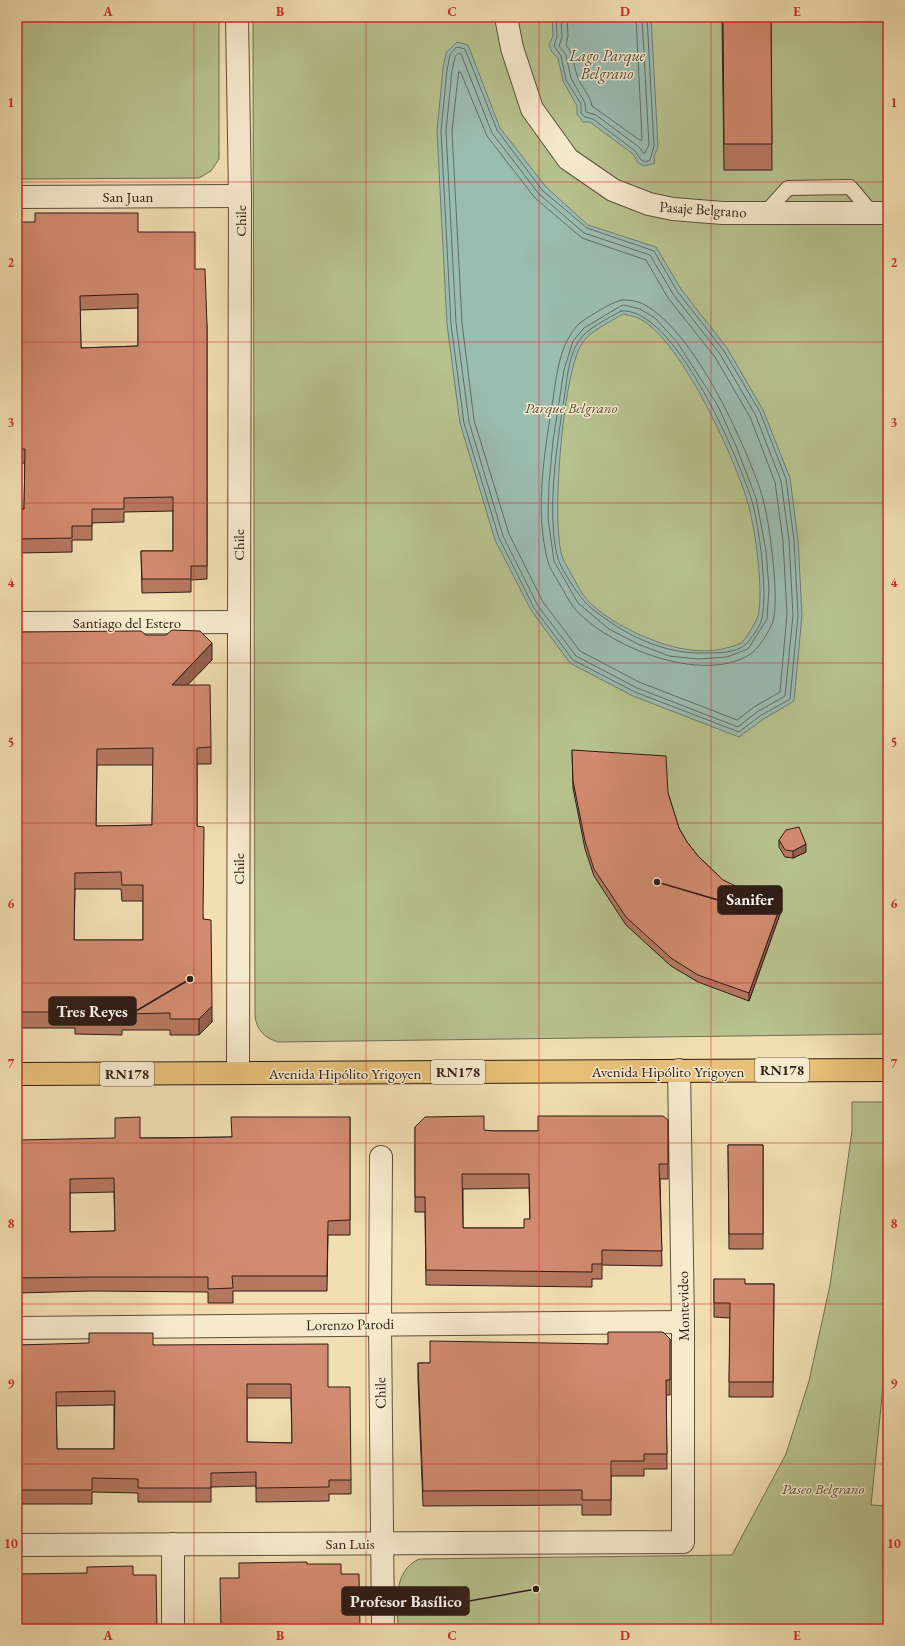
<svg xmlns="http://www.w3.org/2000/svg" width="905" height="1646" font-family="'EB Garamond',serif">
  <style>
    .green { fill: #b7c28e; stroke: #726f52 }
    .water { fill: #9bbcb1; stroke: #6f7c73; fill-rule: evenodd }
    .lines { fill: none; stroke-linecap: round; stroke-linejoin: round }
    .shore { stroke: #646c63; stroke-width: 1 }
    .lane-casing { stroke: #5f4d3c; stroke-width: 16 }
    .street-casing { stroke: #5f4d3c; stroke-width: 24 }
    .primary-casing { stroke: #2e1c15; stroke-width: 24 }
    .lane { stroke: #f6eacd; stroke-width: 14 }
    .street { stroke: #f6eacd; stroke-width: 22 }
    .primary { stroke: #e8c079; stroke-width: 22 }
    .wall { fill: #b57860; stroke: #2e1c15; fill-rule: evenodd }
    .shaded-wall { fill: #93614e; stroke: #2e1c15 }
    .building { fill: #d28b70; stroke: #2e1c15; fill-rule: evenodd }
    .grid { fill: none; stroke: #d62828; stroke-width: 1; stroke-opacity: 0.55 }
    .labels { text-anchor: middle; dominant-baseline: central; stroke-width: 3; stroke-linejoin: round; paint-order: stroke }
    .shield { fill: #f6eacd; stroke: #6a5a4c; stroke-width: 1 }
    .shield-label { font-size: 14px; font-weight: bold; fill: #2e1c15 }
    .street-label { font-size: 15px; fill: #2e1c15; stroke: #f6eacd }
    .park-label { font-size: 15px; font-style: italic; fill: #574e39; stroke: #f6eacd }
    .water-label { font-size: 16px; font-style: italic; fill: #4f4c44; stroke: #f6eacd }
    .leader { fill: none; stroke: #2e1c15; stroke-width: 1.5 }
    .callout-dot { fill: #2e1c15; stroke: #f6eacd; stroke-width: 1.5 }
    .callout { fill: #2e1c15; stroke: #2e1c15; stroke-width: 1.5 }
    .callout-label { font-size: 16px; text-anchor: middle; font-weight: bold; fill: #fff }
    .neatline { fill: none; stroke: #d62828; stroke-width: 1.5 }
    .grid-label { font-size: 13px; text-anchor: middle; font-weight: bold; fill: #d62828 }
  </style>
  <rect width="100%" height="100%" fill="#f1dfb2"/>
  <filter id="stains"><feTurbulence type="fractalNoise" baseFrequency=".005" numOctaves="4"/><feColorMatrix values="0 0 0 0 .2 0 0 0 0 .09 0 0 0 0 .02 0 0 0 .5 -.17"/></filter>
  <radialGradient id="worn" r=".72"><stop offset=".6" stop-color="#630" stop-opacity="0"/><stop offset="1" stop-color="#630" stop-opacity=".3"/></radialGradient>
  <g class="green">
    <path d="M17 17H219V159L211 171 199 178 17 179Z"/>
    <path d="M253 17H888V1034L278 1042C265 1038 256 1030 255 1015Z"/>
    <path d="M852 1102H888V1337L871 1505 888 1506V1629H398C398 1603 392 1572 419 1559L732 1555 786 1454 809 1381 830 1285 852 1131Z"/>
  </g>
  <g class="water">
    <path d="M552 17H651L658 147 654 156 655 163 644 166 638 163 633 154 590 122H583L577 114V106L563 81 558 58 552 52 549 45 553 36Z"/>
    <path d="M457 42 468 45 500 128 546 187 588 225 656 247 681 289 727 348 763 410 790 478 798 540 802 615 794 701 762 720 739 737 633 696 570 663 531 610 495 540 460 423 447 324 437 131 443 69 446 53ZM623 314C627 315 632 316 636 317 679 334 734 457 747 500 755 525 764 591 758 616 757 620 746 639 742 642 739 645 730 647 726 648 702 655 672 648 650 639 629 631 598 614 585 597 579 590 576 581 571 574 569 569 565 564 563 559 550 526 563 375 581 345 590 330 609 323 623 314Z"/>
  </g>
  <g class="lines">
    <g class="shore">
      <path d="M556 17 557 36 554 46 561 56 566 80 581 104V113L585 117 593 119 635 151 641 160 645 162 650 160 654 146 647 17"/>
      <path d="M561 17 562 37 559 46 566 55 571 78 585 103 586 112 596 115 639 147 644 154 649 145 642 17"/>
      <path d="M567 17 568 36 566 45C574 54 573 64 577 75 580 86 590 94 592 106L641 141 642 138 636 17"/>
      <path d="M457 47 465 49 497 130 542 190 587 228 654 251 677 291 724 351 760 412 786 479 794 540 798 615 790 699 760 716 739 732 635 692 573 660 534 608 499 538 464 423 451 324 441 131 447 70 450 55Z"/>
      <path d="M459 53 461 54 492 133 539 194 584 233 650 255 673 294 720 354 755 414 781 481 789 540 793 615 785 696 757 712 738 727 637 688 576 656 538 606 503 536 469 422 456 323 446 131 452 70 455 57Z"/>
      <path d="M459 72 461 73 487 136 535 198 582 238 646 260 668 298 715 357 750 417 775 482 783 541 787 614 780 692 754 707 737 720 639 682 580 651 543 602 509 534 474 420 462 323 452 131Z"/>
      <path d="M622 300C629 300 639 301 645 305 695 333 744 441 762 495 767 513 770 534 772 552 774 568 778 610 772 624 768 633 758 650 749 655 701 684 608 647 574 608 568 600 564 591 559 583 555 576 550 569 548 562 534 510 545 450 553 399 557 372 560 342 580 323 586 318 594 314 600 310 607 306 614 302 622 300Z"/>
      <path d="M624 305 640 309 655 318 677 342 718 406 736 446 756 498 766 551 769 588 767 619 748 649 727 657 698 659 669 656 638 644 609 629 578 603 554 561 548 518 549 483 553 441 564 370 573 341 584 328 619 307Z"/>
      <path d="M621 311C674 306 737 455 751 498 759 523 768 593 762 618 761 625 751 639 746 644 737 653 719 653 707 653 663 655 623 634 590 607 580 599 562 570 558 559 546 514 557 444 564 399 567 381 568 358 578 342 588 327 606 320 621 311Z"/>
    </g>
    <defs>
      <path id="lane" d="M766 212 788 188 850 187 872 213"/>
      <g id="street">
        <path d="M237 17 240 196 238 1073"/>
        <path d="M506 17 512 48 532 109 568 159 613 190 649 204 673 209 723 213H888"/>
        <path d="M17 197 240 196"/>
        <path d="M17 623 238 622"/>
        <path d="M381 1157 380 1324 383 1629"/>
        <path d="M17 1328 683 1322"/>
        <path d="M173 1544V1629"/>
        <path d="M17 1545 683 1542V1322L679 1070"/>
      </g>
      <path id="primary" d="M17 1074 888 1070"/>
    </defs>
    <use href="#lane" class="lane-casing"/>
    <use href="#street" class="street-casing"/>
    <use href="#primary" class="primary-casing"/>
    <use href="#lane" class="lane"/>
    <use href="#street" class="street"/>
    <use href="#primary" class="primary"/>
  </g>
  <g class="wall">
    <path d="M722 17H771L772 170H724Z"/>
    <path d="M17 224 138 232 195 269 207 325V579L191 580V592L142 593 141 551H173V511L124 512V522L92 523V540H72V552L17 553V509H24L25 463H17ZM138 308V346L81 348 80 310Z"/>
    <path d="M17 632 146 635 212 660 187 685 211 747V764H197V826L203 919 212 1022 199 1035H170V1030H122V1035L75 1034V1028H17ZM97 765H153L152 825 96 826ZM75 889H121L122 901H143V940H74Z"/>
    <path d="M572 750 668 793 679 828 687 842 698 856 723 880 780 914 749 1001 698 982 671 966 626 925 594 876 585 849 573 788Z"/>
    <path d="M779 840 806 852 793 858 785 857 779 847Z"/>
    <path d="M350 1117V1235H328L327 1291H233V1303H208V1292L92 1291 19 1293 20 1273H17V1158L140 1138 231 1137ZM114 1192 115 1231 70 1232V1193Z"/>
    <path d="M668 1120V1179H660L662 1266 602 1265V1279H592V1287L426 1285 425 1212H415V1127L494 1131H538ZM529 1188 530 1219 524 1228H463V1189Z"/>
    <path d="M728 1145H763V1249H729Z"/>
    <path d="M714 1279 745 1284H774L773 1397H729L730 1318 714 1317Z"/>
    <path d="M670 1339V1395H666L667 1469H644V1476H611V1515H582V1505L423 1506 418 1379V1363H430L608 1344Z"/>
    <path d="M17 1345H153L328 1387 351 1480V1494H329V1501L256 1502V1486L211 1487V1502H138V1493L92 1492V1504H20V1481H17ZM247 1398H291L292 1443 247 1442ZM114 1405V1449H57L56 1406Z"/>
  </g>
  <g class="shaded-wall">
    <path d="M212 643V660L172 701V685Z"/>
    <path d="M806 844V852L793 858V851Z"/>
    <path d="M780 907V914L749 1001V993Z"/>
    <path d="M212 1006V1022L199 1035V1019Z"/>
  </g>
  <g class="building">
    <path d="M723 17H771L772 144H724Z"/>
    <path d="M35 213H138V232H195V269H205L207 325V566H191V579H142L141 551H173V497L124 498V509H92V526H72V538L17 539V509H24L25 449H17V224H18V222H35ZM138 294V346L81 348 80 296Z"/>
    <path d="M172 630 200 631 212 643 172 685H210L211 747 197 748V826L204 827 203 919 211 920 212 1006 199 1019H170V1013L122 1014V1019L75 1018V1012H17V632L141 631 146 635H166ZM153 748 152 825 96 826 97 749ZM121 872 122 885H143V940H74L75 873Z"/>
    <path d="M572 750 666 756 668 793 679 828 687 842 698 856 723 880 780 907 749 993 698 975 671 958 626 917 594 869 585 841 573 781Z"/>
    <path d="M799 827 806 844 793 851 785 850 779 840 786 830Z"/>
    <path d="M484 1116V1130L494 1131H538V1116H663L668 1120V1164H659L662 1251 602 1250V1264H592V1272L426 1270 425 1197H415V1127L425 1117ZM462 1174H529L530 1219H524V1228H463Z"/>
    <path d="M140 1117V1138H172L232 1137 231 1117H350V1220L328 1221 327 1276H232L233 1288 208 1289V1277H92L19 1278 20 1259H17V1158H18V1140L115 1138V1118ZM114 1178 115 1231 70 1232V1179Z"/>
    <path d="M728 1145H763V1234H729Z"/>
    <path d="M714 1279H745V1284H774L773 1382H729L730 1303H714Z"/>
    <path d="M608 1332H663L670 1339V1380H666L667 1454H644V1461H611V1500H582V1490L423 1491 418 1363H430V1341L608 1344Z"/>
    <path d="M89 1333H153V1345L328 1344V1387H350L351 1480H329V1487L256 1488V1472L211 1473V1488H138V1479L92 1478V1490H20V1467H17V1345L89 1343ZM247 1384H291L292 1443 247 1442ZM115 1391 114 1449H57L56 1392Z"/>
    <path d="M307 1562V1564H341V1574H359L360 1629H221L220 1578H239V1563Z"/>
    <path d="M133 1566V1575H156L157 1629H17V1574L87 1573V1567Z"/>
  </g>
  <path class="grid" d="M194 17V1629M366 17V1629M539 17V1629M711 17V1629M17 182H888M17 342H888M17 503H888M17 663H888M17 823H888M17 983H888M17 1143H888M17 1304H888M17 1464H888"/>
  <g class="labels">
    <g class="shield">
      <rect x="755" y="1058" width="54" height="24" rx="3"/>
      <rect x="431" y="1060" width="54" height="24" rx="3"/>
      <rect x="100" y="1062" width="54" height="24" rx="3"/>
    </g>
    <g class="shield-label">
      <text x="782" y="1070">RN178</text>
      <text x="458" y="1072">RN178</text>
      <text x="127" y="1074">RN178</text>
    </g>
    <g class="street-label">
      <text x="128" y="196">San Juan</text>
      <text transform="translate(703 209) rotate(4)">Pasaje Belgrano</text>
      <text transform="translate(240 221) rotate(-90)">Chile</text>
      <text transform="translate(238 545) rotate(-90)">Chile</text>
      <text x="127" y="622">Santiago del Estero</text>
      <text transform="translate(238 869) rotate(-90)">Chile</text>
      <text x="668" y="1071">Avenida Hipólito Yrigoyen</text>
      <text x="345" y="1073">Avenida Hipólito Yrigoyen</text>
      <text transform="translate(683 1306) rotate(-91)">Montevideo</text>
      <text transform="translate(350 1324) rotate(-1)">Lorenzo Parodi</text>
      <text transform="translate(380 1393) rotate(-91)">Chile</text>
      <text x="350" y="1543">San Luis</text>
    </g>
    <g class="park-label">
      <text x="571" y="407">Parque Belgrano</text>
      <text x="823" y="1488">Paseo Belgrano</text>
    </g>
    <g class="water-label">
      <text x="607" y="55">Lago Parque<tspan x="607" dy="18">Belgrano</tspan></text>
    </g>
  </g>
  <path class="leader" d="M657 882L718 900M190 979L136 1011M536 1589L469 1601"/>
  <g class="callout-dot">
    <circle cx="657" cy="882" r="4"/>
    <circle cx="190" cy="979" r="4"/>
    <circle cx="536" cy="1589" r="4"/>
  </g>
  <g class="callout">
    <rect x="718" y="886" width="64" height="28" rx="4"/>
    <rect x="49" y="997" width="87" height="28" rx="4"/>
    <rect x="342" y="1587" width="127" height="28" rx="4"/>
  </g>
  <g class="callout-label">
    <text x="750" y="905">Sanifer</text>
    <text x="92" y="1017">Tres Reyes</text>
    <text x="406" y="1607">Profesor Basílico</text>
  </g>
  <rect width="905" height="1646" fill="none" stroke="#f1dfb2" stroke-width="44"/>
  <rect x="22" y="22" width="861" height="1602" class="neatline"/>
  <g class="grid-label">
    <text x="108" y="16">A</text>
    <text x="280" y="16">B</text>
    <text x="452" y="16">C</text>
    <text x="625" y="16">D</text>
    <text x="797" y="16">E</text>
    <text x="11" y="107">1</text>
    <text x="894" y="107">1</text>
    <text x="11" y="267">2</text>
    <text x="894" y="267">2</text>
    <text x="11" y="427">3</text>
    <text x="894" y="427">3</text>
    <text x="11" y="587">4</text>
    <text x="894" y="587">4</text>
    <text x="11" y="747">5</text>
    <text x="894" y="747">5</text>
    <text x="11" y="908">6</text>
    <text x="894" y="908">6</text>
    <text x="11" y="1068">7</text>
    <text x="894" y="1068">7</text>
    <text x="11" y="1228">8</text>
    <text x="894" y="1228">8</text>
    <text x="11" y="1388">9</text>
    <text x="894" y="1388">9</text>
    <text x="11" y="1548">10</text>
    <text x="894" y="1548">10</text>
    <text x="108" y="1640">A</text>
    <text x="280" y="1640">B</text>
    <text x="452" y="1640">C</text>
    <text x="625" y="1640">D</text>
    <text x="797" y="1640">E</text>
  </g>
  <rect width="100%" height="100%" filter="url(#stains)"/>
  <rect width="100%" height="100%" fill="url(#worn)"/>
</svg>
